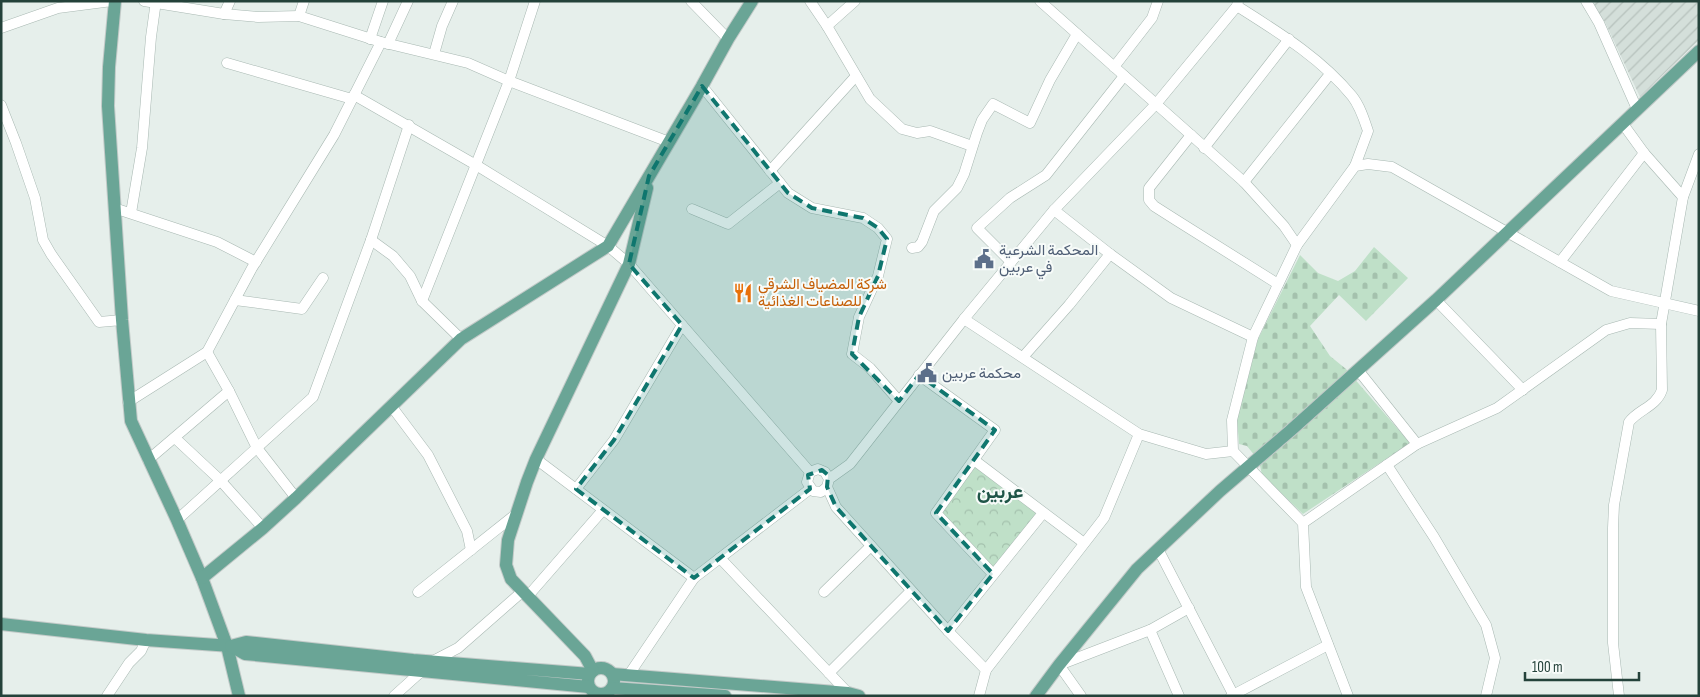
<svg xmlns="http://www.w3.org/2000/svg" width="1700" height="697" font-family="'Sofia Sans Condensed',Vazirmatn,sans-serif">
  <style>
    .industrial { fill: url(#industrial-furrows) }
    .cemetery { fill: url(#cemetery-stones) }
    .park { fill: url(#park-crowns) }
    .lines { fill: none; stroke-linecap: round; stroke-linejoin: round }
    .minor-casing { stroke: #a8b8b2; stroke-width: 11 }
    .major-casing { stroke: #c2cac8; stroke-width: 14 }
    .minor { stroke: #fff; stroke-width: 10 }
    .major { stroke: #6aa596; stroke-width: 12 }
    .marked { fill: #0f766e; fill-opacity: 0.2; stroke: #0f766e; stroke-width: 4; stroke-dasharray: 10 6; stroke-linejoin: round }
    .labels { text-anchor: middle; dominant-baseline: central; stroke-width: 4; stroke-linejoin: round; paint-order: stroke }
    .service-label { font-size: 15px; fill: #4e5e75; stroke: #f7fbf9; text-anchor: start }
    .food-label { font-size: 15px; fill: #c56008; stroke: #f7fbf9; text-anchor: start }
    .district-label { font-size: 20px; font-weight: bold; fill: #1f5548; stroke: #f7fbf9 }
  </style>
  <defs>
    <pattern id="industrial-furrows" width="10" height="10" patternUnits="userSpaceOnUse" patternTransform="scale(1.25)"><rect width="10" height="10" fill="#d4dfda"/><path d="M-1 1l2-2M0 10L10 0M9 11l2-2" fill="none" stroke="#b6c1bc"/></pattern>
    <pattern id="cemetery-stones" width="16" height="16" patternUnits="userSpaceOnUse" patternTransform="scale(1.25)"><rect width="16" height="16" fill="#bfe0c8"/><path d="M2 7V4a2 2 0 0 1 4 0v3zM10 15v-3a2 2 0 0 1 4 0v3z" fill="#a4c1ad"/></pattern>
    <pattern id="park-crowns" width="20" height="18" patternUnits="userSpaceOnUse" patternTransform="scale(1.25)"><rect width="20" height="18" fill="#bfe0c8"/><path d="M2 6a3 3 0 1 1 6 0M12 15a3 3 0 1 1 6 0" fill="none" stroke="#a4c1ad"/></pattern>
  </defs>
  <rect width="100%" height="100%" fill="#e6efeb"/>
  <path class="industrial" d="M1595 1H1699V40L1640 97 1605 22 1593 5Z"/>
  <path class="cemetery" d="M1374 247 1408 278 1366 321 1339 295 1310 326 1330 356 1346 369 1410 443 1303 514 1262 475 1259 461 1247 446 1239 444 1237 419 1258 339 1300 255 1318 273 1338 281 1355 271Z"/>
  <path class="park" d="M974 464 1038 513 993 569 940 513Z"/>
  <g class="lines">
    <defs>
      <g id="minor">
        <path d="M144 1 224 14 258 17 299 16 381 42 468 63 509 81 669 142"/>
        <path d="M691 1 728 39"/>
        <path d="M810 1 827 26 870 99 902 129 917 133 930 131 972 146"/>
        <path d="M1040 1 1244 182 1284 226 1297 245"/>
        <path d="M1586 1 1599 23 1637 109"/>
        <path d="M1237 6C1278 32 1321 58 1352 96 1360 106 1364 119 1368 131L1355 166"/>
        <path d="M224 14 230 1"/>
        <path d="M299 16 304 1"/>
        <path d="M827 26 855 1"/>
        <path d="M1 28 58 8 112 1"/>
        <path d="M370 39 383 1"/>
        <path d="M388 44 408 1"/>
        <path d="M434 54 442 26 453 1"/>
        <path d="M227 63 352 99"/>
        <path d="M1114 67 1152 18 1158 1"/>
        <path d="M702 86 788 193 812 208 863 218 878 228 887 239 878 276 859 317 852 354 870 368 899 401"/>
        <path d="M354 95 476 165 608 246 629 264 810 472"/>
        <path d="M1 105 16 143 35 198 43 240 51 254 99 322 122 320"/>
        <path d="M1623 124 1644 153 1683 197"/>
        <path d="M1191 135 1149 188V200L1154 206 1176 220 1278 284"/>
        <path d="M1204 148 1289 39"/>
        <path d="M770 171 856 76"/>
        <path d="M1244 182 1330 74"/>
        <path d="M114 208 217 242 256 262"/>
        <path d="M692 209 728 224 780 183"/>
        <path d="M1054 210 1110 254 1171 298 1253 337"/>
        <path d="M131 213 142 148 151 37 156 1"/>
        <path d="M371 240 393 256 410 276 422 301 461 339"/>
        <path d="M912 248 918 247 922 242 934 211 957 188 964 174 977 133 982 120 993 104 1030 123 1050 80 1077 34"/>
        <path d="M1011 262 977 228 1010 198 1046 175 1124 76"/>
        <path d="M1560 262 1644 153"/>
        <path d="M235 300 302 309 323 278"/>
        <path d="M1436 300 1523 390"/>
        <path d="M422 301 509 81 535 1"/>
        <path d="M964 319 1139 434 1206 454 1233 451"/>
        <path d="M207 352 229 391 257 448 296 498"/>
        <path d="M1023 357 1069 305 1110 254"/>
        <path d="M1358 370 1417 444"/>
        <path d="M919 375 995 430 936 513 993 574"/>
        <path d="M128 402 207 352 252 268 334 135 381 42"/>
        <path d="M392 407 428 455 467 531 471 550"/>
        <path d="M175 438 220 480 263 528"/>
        <path d="M536 459 694 578"/>
        <path d="M148 460 229 391"/>
        <path d="M974 460 1084 543"/>
        <path d="M1387 465 1434 537 1486 625 1495 658 1486 696"/>
        <path d="M829 479 825 472 818 469 810 472 807 482 813 491 821 492 827 487 829 479 850 464 964 319 1054 210 1156 104 1237 6 1238 1"/>
        <path d="M827 487 836 507 948 631 986 670 979 696"/>
        <path d="M576 489 614 440 682 325"/>
        <path d="M177 520 313 397 371 240 409 125"/>
        <path d="M1303 523 1417 444 1497 408 1606 330 1630 323 1661 324"/>
        <path d="M1158 549 1234 696"/>
        <path d="M720 558 848 693"/>
        <path d="M418 592 516 514"/>
        <path d="M824 592 871 546"/>
        <path d="M528 596 603 510"/>
        <path d="M1150 630 1179 696"/>
        <path d="M948 631 1043 513"/>
        <path d="M986 670 1104 518 1139 434"/>
        <path d="M829 673 911 591"/>
        <path d="M628 676 694 578 810 489"/>
        <path d="M107 696 129 663 141 651 146 640"/>
        <path d="M394 696 433 661 458 648 523 591"/>
        <path d="M1081 696 1059 665 1150 630 1189 608"/>
        <path d="M1231 696 1328 645"/>
        <path d="M1348 696 1306 587 1303 523 1233 451 1232 420 1253 337 1297 245 1355 166 1368 164 1392 167 1611 291 1699 311"/>
        <path d="M1619 696 1613 643V528L1614 505 1629 422C1639 409 1656 407 1662 390L1661 324 1683 197 1699 154"/>
      </g>
      <g id="major">
        <path d="M115 1 109 67 108 106 122 320 131 421 177 520 202 578 227 646 239 696"/>
        <path d="M202 578 263 528 296 498 461 339 608 246 702 86 728 39 752 1"/>
        <path d="M1 624 146 640 231 646"/>
        <circle cx="601" cy="681" r="13"/>
        <path d="M593 671 585 656 511 579 506 565 508 540 527 482 536 459 629 264 647 188"/>
        <path d="M612 674 848 693 859 696"/>
        <path d="M589 687 245 654 231 646 246 642 413 660 590 674"/>
        <path d="M612 688 725 696"/>
        <path d="M1036 696 1059 665 1137 569 1220 491 1290 431 1436 300 1699 51"/>
      </g>
    </defs>
    <use href="#minor" class="minor-casing"/>
    <use href="#major" class="major-casing"/>
    <use href="#minor" class="minor"/>
    <use href="#major" class="major"/>
  </g>
  <path class="marked" d="M702 86 788 193 812 208 863 218 878 228 887 239 878 276 859 317 852 354 899 401 919 375 995 430 936 513 993 574 948 631 836 507 827 487 828 475 822 470 808 475 810 489 694 578 576 489 614 440 682 325 629 264 649 176Z"/>
  <defs>
    <symbol id="civic-bare" viewBox="-9 -9 18 18"><path d="M-.6-6.5H3V-4.5H.6V-3L4-1V1h2V6H-6V1h2V-1L-.6-3ZM-1.2 2.5V6h2.4V2.5Z" fill="#5c6f8a" stroke="#f7fbf9" stroke-width="2.5" paint-order="stroke"/></symbol>
    <symbol id="restaurant-bare" viewBox="-9 -9 18 18"><path d="M-5-6h1v4h1v-4h1v4h1v-4h1v5L-1.5 .5V6h-2V.5L-5-1ZM5-6V6H3V1.5H1.5Q1.5-4 5-6Z" fill="#e8710a" stroke="#f7fbf9" stroke-width="2.5" paint-order="stroke"/></symbol>
  </defs>
  <g fill-rule="evenodd">
    <use href="#civic-bare" x="970" y="245" width="28" height="28"/>
    <use href="#restaurant-bare" x="729" y="279" width="28" height="28"/>
    <use href="#civic-bare" x="913" y="359" width="28" height="28"/>
  </g>
  <g class="labels">
    <g class="service-label">
      <text x="999" y="250">المحكمة الشرعية<tspan x="999" dy="17">في عربين</tspan></text>
      <text x="942" y="373">محكمة عربين</text>
    </g>
    <g class="food-label">
      <text x="758" y="284">شركة المضياف الشرقي<tspan x="758" dy="17">للصناعات الغذائية</tspan></text>
    </g>
    <g class="district-label">
      <text x="1000" y="492">عربين</text>
    </g>
  </g>
  <rect width="1700" height="697" fill="none" stroke="#24423a" stroke-width="5"/>
  <path d="M1525 672v8h114v-8" fill="none" stroke="#24423a" stroke-width="2.5"/>
  <text x="1532" y="672" font-size="15" fill="#24423a" stroke="#f7fbf9" stroke-width="4" paint-order="stroke">100 m</text>
</svg>
